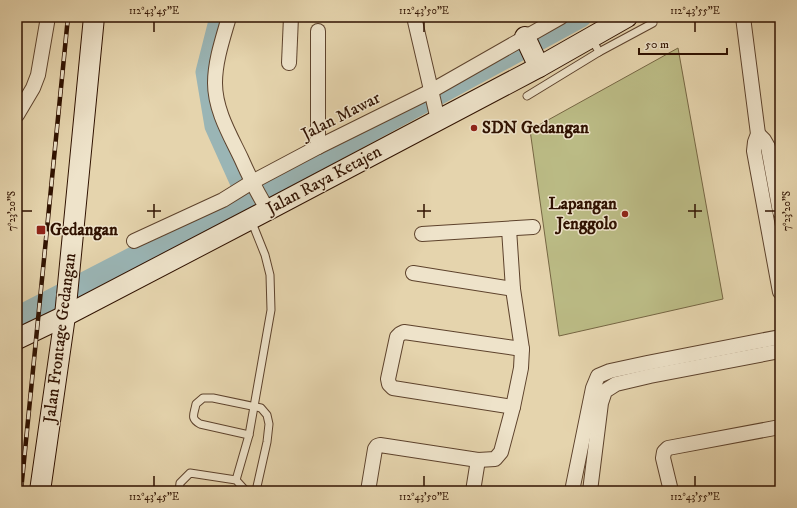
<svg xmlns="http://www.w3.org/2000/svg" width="797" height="508" font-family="'IM FELL DW Pica',serif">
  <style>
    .green { fill: #bbbb85; stroke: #766643 }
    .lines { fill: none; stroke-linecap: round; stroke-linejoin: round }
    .river { stroke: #9ab5b5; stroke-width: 21 }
    .lane-casing { stroke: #5d422c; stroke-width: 9 }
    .street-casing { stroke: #5d422c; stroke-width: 16 }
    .secondary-casing { stroke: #301201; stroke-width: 22 }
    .lane { stroke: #eee3ca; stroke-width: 7 }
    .street { stroke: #eee3ca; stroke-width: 14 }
    .secondary { stroke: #eee3ca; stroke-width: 20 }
    .rail-casing { stroke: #301201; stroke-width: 4.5 }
    .rail { stroke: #eee3ca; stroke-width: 3; stroke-dasharray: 9; stroke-linecap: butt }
    .ticks { fill: none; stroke: #301201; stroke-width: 1.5 }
    .poi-dot { fill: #8f2418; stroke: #eee3ca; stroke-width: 1.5 }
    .labels { text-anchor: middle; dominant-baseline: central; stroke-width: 3; stroke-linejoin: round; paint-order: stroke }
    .street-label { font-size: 17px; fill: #301201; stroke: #eee3ca }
    .poi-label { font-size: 17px; font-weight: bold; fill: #301201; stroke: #eee3ca; text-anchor: start }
    .neatline { fill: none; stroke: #301201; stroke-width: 1.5 }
    .ticks-label { font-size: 10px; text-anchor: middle; fill: #301201 }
  </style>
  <rect width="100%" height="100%" fill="#e5d4ad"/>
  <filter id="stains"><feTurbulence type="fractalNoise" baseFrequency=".005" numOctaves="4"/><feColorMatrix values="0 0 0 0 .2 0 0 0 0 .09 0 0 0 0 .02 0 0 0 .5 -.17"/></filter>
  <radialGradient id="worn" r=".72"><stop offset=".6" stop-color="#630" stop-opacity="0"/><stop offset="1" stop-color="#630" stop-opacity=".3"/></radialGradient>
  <path class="green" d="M678 48 723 299 559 336 530 130Z"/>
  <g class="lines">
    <g class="river">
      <path d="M220 17 206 72 215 126 242 186"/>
      <path d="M17 317 248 198 581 17"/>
    </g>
    <defs>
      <g id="lane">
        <path d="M599 52 653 23"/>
        <path d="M527 96 599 52 592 39"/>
        <path d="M17 370 18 340"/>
        <path d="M249 435 200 424C190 418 194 415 196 404L203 398H213L261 408 267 415 269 424 267 442 256 491"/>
        <path d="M236 480 249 435 271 310 270 275 265 255 251 220"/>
        <path d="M179 491 180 483 190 473 236 480 246 491"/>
      </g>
      <g id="street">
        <path d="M229 17C223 38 215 61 215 83 215 110 230 135 241 158 249 176 257 193 268 210"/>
        <path d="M414 17 438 120"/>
        <path d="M743 17 758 134 755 142 754 151 780 292"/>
        <path d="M318 31V147"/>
        <path d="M289 63 291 17"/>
        <path d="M17 115 33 88 38 75 48 17"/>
        <path d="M758 134 764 140 768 147 780 212"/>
        <path d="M422 234 533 227"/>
        <path d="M134 241 223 200 252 182 318 147 431 91 561 17"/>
        <path d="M413 273 513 289"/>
        <path d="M513 407 393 388 389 384 388 379 397 337 400 334 404 332 522 349"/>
        <path d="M368 491 375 449 377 446 380 445 478 460 495 459 501 452 513 407 521 368 522 349 513 289 509 229"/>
        <path d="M473 491 478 460"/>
        <path d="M572 491 593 388 598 376 610 371 647 363 780 337"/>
        <path d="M590 491 601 403 605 391 616 384 650 376 780 351"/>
        <path d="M671 491 663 458 664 452 668 448 780 427"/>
      </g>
      <g id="secondary">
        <path d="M525 37 539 67"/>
        <path d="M17 339 65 316 268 210 539 67 627 17"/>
        <path d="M40 491 65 316 94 17"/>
      </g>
    </defs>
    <use href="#lane" class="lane-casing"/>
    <use href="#street" class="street-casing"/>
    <use href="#secondary" class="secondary-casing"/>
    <use href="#lane" class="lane"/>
    <use href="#street" class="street"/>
    <use href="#secondary" class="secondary"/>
    <defs>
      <path id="rail" d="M21 491 68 17"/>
    </defs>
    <use href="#rail" class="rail-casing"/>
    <use href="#rail" class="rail"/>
  </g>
  <path class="ticks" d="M154 22V32M424 22V32M695 22V32M154 204V218M424 204V218M695 204V218M22 211H32M147 211H161M417 211H431M688 211H702M765 211H775M154 476V486M424 476V486M695 476V486"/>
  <g class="poi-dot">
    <circle cx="474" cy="128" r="4"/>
    <circle cx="625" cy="214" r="4"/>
    <rect x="36" y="225" width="10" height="10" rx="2"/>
  </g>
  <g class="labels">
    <g class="street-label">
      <text transform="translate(341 116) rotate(-27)">Jalan Mawar</text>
      <text transform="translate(324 180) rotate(-28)">Jalan Raya Ketajen</text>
      <text transform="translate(60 338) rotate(-83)">Jalan Frontage Gedangan</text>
    </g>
    <g class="poi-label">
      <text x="482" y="128">SDN Gedangan</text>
      <text x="617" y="204" text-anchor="end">Lapangan<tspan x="617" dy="20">Jenggolo</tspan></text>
      <text x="50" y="230">Gedangan</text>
    </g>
  </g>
  <rect width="797" height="508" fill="none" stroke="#e5d4ad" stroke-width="44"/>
  <path d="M639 48v6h88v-6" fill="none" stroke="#301201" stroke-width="2"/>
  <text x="645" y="48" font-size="12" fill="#301201" stroke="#eee3ca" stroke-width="3" paint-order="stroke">50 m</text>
  <rect x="22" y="22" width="753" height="464" class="neatline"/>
  <g class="ticks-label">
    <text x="154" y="14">112°43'45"E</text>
    <text x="424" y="14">112°43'50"E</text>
    <text x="695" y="14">112°43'55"E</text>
    <text transform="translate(11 211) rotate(-90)" y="4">7°23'20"S</text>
    <text transform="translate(786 211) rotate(-90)" y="4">7°23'20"S</text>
    <text x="154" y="500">112°43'45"E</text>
    <text x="424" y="500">112°43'50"E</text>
    <text x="695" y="500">112°43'55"E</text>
  </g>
  <rect width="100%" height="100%" filter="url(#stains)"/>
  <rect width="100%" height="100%" fill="url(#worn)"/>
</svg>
